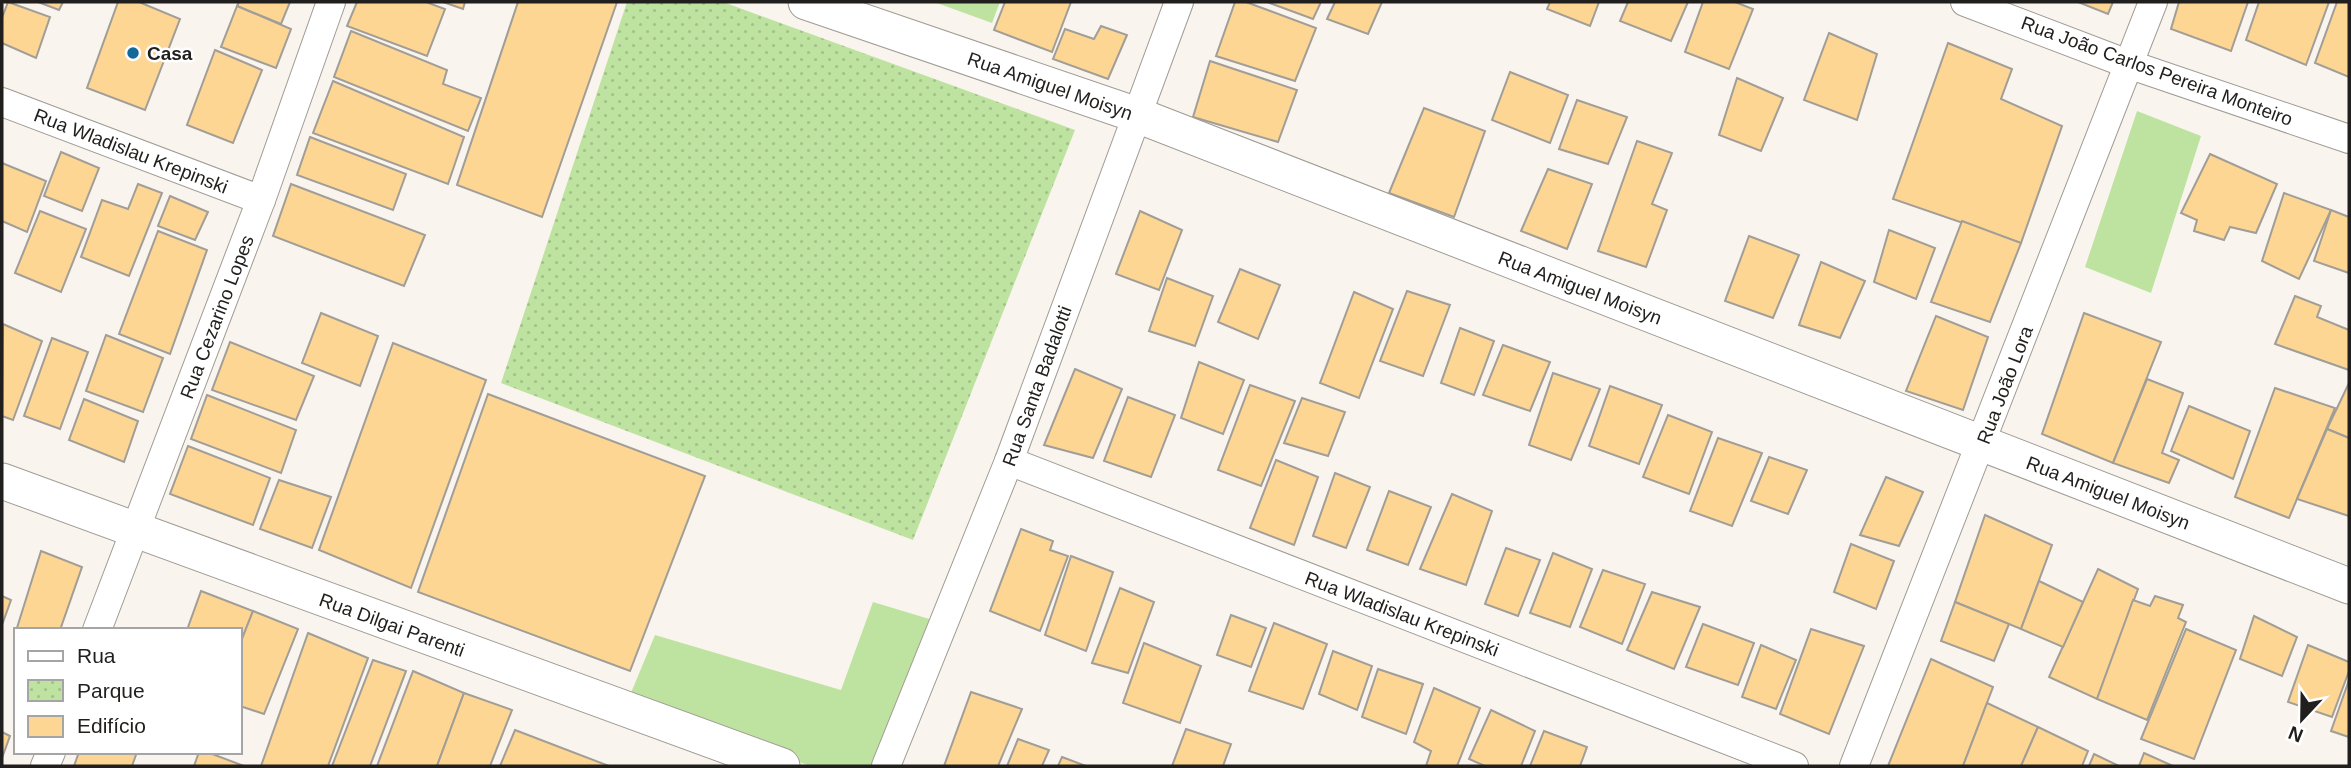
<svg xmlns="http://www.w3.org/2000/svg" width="2351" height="768" font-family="Helvetica,sans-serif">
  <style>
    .green { fill: #bee3a0 }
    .park { fill: url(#park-dots) }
    .building { fill: #fed694; stroke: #a19d97; stroke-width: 2 }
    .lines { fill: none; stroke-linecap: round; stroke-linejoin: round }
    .minor-casing { stroke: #a09c95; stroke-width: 30 }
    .tertiary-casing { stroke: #a09c95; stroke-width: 37 }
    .minor { stroke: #fff; stroke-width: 28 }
    .tertiary { stroke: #fff; stroke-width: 35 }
    .poi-dot { fill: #126a9a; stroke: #fff; stroke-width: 2.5 }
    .labels { text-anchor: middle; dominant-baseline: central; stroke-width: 5; stroke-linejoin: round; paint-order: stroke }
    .poi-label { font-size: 19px; font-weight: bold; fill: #211f1d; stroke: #fff; text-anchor: start }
    .street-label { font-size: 19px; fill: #211f1d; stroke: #fff }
  </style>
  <defs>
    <pattern id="park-dots" width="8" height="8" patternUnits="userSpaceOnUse" patternTransform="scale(1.75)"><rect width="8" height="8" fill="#bee3a0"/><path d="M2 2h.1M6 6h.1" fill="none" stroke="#a3c289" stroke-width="1.8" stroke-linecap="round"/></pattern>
  </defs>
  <rect width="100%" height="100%" fill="#f9f5ee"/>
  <g class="green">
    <path d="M934 2H1000L992 23Z"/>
    <path d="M2137 111 2201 136 2151 293 2085 267Z"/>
    <path d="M873 602 936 621 877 766H810L628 700 655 635 841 690Z"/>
  </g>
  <path class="park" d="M627 2H723L1075 130 913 540 501 383Z"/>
  <g class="building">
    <path d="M8 2 50 17 36 58 2 43V18Z"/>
    <path d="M38 2H63L59 10Z"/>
    <path d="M118 2H139L180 19 145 110 87 88Z"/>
    <path d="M239 2H290L281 24 237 6Z"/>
    <path d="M357 2H426L445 9 427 56 347 26Z"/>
    <path d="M443 2H465L463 9Z"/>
    <path d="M518 2H617L542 217 457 185Z"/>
    <path d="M1005 2H1071L1052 52 994 30Z"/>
    <path d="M1235 2H1246L1316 28 1295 81 1216 56Z"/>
    <path d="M1267 2H1321L1313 19Z"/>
    <path d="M1335 2H1382L1368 34 1327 19Z"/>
    <path d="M1550 2H1599L1590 26 1547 9Z"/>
    <path d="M1628 2H1688L1671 41 1620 21Z"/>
    <path d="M1703 2H1735L1753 9 1729 69 1685 52Z"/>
    <path d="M2078 2H2113L2108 14Z"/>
    <path d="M2179 2H2248L2231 51 2171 29Z"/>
    <path d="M2259 2H2329L2306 65 2246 40Z"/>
    <path d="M2337 2H2349V77L2315 63Z"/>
    <path d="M237 6 291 29 276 68 221 47Z"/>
    <path d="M1101 26 1127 35 1108 79 1053 59 1065 29 1094 39Z"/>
    <path d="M351 31 447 70 443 84 481 98 468 131 334 77Z"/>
    <path d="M1829 33 1877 54 1857 120 1804 100Z"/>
    <path d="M1948 43 2012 69 2001 99 2062 126 2021 243 1893 199Z"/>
    <path d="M215 50 262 70 233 143 187 125Z"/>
    <path d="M1210 61 1297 90 1278 142 1193 117Z"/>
    <path d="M1510 72 1568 95 1550 143 1492 120Z"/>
    <path d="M1737 78 1783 98 1761 151 1719 135Z"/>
    <path d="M333 81 464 137 448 184 313 133Z"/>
    <path d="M1577 100 1627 117 1608 164 1559 149Z"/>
    <path d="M1424 108 1485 131 1454 217 1389 193Z"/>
    <path d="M310 137 406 174 393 210 297 175Z"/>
    <path d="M1637 141 1672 153 1652 204 1667 210 1646 267 1598 251Z"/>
    <path d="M61 152 99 168 82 211 44 196Z"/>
    <path d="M2210 154 2277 184 2256 233 2230 227 2224 240 2194 231 2197 220 2181 213Z"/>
    <path d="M2 163 46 181 27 232 2 221Z"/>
    <path d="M1548 169 1592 184 1567 249 1521 231Z"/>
    <path d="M138 184 162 193 129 276 81 257 102 200 128 209Z"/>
    <path d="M291 184 425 235 404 286 273 236Z"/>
    <path d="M2284 193 2331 210 2299 279 2262 261Z"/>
    <path d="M170 196 208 212 195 240 158 226Z"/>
    <path d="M2331 210 2349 217V273L2314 261Z"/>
    <path d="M40 211 86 229 61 292 15 273Z"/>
    <path d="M1140 211 1182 230 1159 290 1116 274Z"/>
    <path d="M1962 221 2021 243 1990 322 1931 302Z"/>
    <path d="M1889 230 1935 248 1916 299 1874 282Z"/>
    <path d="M158 231 207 250 170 354 119 334Z"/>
    <path d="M1749 236 1799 255 1773 318 1725 301Z"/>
    <path d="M1821 262 1865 281 1840 338 1799 325Z"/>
    <path d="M1240 269 1280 285 1258 339 1218 322Z"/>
    <path d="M1167 278 1213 296 1195 346 1149 331Z"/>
    <path d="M1407 291 1450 305 1423 376 1380 361Z"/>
    <path d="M1354 292 1393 309 1359 398 1320 383Z"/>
    <path d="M2295 296 2321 306 2317 317 2349 330V370L2275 344Z"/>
    <path d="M321 313 378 336 360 386 302 363Z"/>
    <path d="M2084 313 2161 342 2113 463 2042 434Z"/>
    <path d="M1936 316 1988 337 1963 410 1906 391Z"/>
    <path d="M3 324 42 341 13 420 2 416Z"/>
    <path d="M1460 328 1494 341 1474 395 1441 383Z"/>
    <path d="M106 335 163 358 143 412 86 391Z"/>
    <path d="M52 338 88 352 60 429 24 416Z"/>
    <path d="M230 342 314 376 296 420 212 390Z"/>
    <path d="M393 343 486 380 411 588 319 550Z"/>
    <path d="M1503 345 1550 362 1530 411 1483 395Z"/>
    <path d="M1199 362 1244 380 1223 434 1181 418Z"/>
    <path d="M1075 369 1122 389 1093 458 1044 445Z"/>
    <path d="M1553 373 1600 389 1571 460 1529 445Z"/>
    <path d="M2147 379 2183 393 2162 453 2179 460 2169 483 2113 463Z"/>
    <path d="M2349 383V438L2327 429Z"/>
    <path d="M1250 385 1295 401 1261 486 1218 470Z"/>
    <path d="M1610 386 1662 405 1639 464 1589 446Z"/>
    <path d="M2275 388 2335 408 2289 518 2235 497Z"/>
    <path d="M488 394 705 476 630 671 418 592Z"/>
    <path d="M207 395 296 430 281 473 191 439Z"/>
    <path d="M1128 397 1175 415 1151 477 1104 461Z"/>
    <path d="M1302 398 1345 412 1328 456 1284 443Z"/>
    <path d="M84 399 138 421 124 462 69 440Z"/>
    <path d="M2189 406 2250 431 2233 479 2171 451Z"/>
    <path d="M1668 415 1712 432 1689 494 1643 477Z"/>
    <path d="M2327 429 2349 438V516L2297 499Z"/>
    <path d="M1718 438 1762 453 1732 526 1690 511Z"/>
    <path d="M188 446 270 478 253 525 170 494Z"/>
    <path d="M1769 457 1807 470 1788 514 1751 501Z"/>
    <path d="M1276 460 1318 477 1294 545 1250 528Z"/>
    <path d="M1335 473 1370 487 1346 548 1313 536Z"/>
    <path d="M1886 477 1923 492 1899 546 1860 535Z"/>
    <path d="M279 480 331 497 312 548 260 529Z"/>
    <path d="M1389 491 1431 507 1408 565 1367 550Z"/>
    <path d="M1452 494 1492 511 1466 585 1420 569Z"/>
    <path d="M1985 515 2052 545 2021 629 1955 602Z"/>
    <path d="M1021 529 1053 541 1050 550 1068 556 1040 631 990 611Z"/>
    <path d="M1851 544 1894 561 1876 609 1834 592Z"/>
    <path d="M1506 548 1540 560 1518 616 1485 604Z"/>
    <path d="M41 551 82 567 60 630 16 631Z"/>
    <path d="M1553 553 1592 569 1570 627 1530 613Z"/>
    <path d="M1071 556 1113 572 1086 651 1045 635Z"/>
    <path d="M2098 569 2138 589 2097 699 2049 677Z"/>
    <path d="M1603 570 1645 584 1622 644 1580 627Z"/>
    <path d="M2039 581 2083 602 2063 647 2021 629Z"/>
    <path d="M1120 588 1154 602 1128 673 1092 663Z"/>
    <path d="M201 591 253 611 240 644V630H187Z"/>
    <path d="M1652 592 1700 607 1674 669 1627 650Z"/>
    <path d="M2 596 11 600 2 625Z"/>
    <path d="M2155 596 2183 605 2178 618 2186 622 2147 720 2097 699 2133 600 2150 606Z"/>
    <path d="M1955 602 2009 624 1994 661 1941 641Z"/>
    <path d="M253 611 298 629 264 714 240 706V644Z"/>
    <path d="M1231 615 1266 628 1251 667 1217 655Z"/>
    <path d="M2254 616 2297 637 2282 676 2240 659Z"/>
    <path d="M1274 623 1327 644 1303 709 1249 691Z"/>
    <path d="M1703 624 1754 643 1738 685 1686 667Z"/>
    <path d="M1811 629 1864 646 1829 734 1780 714Z"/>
    <path d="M2186 629 2236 650 2194 759 2141 739Z"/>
    <path d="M308 633 368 658 328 766H261Z"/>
    <path d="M1144 643 1201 666 1180 723 1123 703Z"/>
    <path d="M1761 645 1796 660 1776 709 1742 697Z"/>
    <path d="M2308 645 2349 662V671L2332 717 2288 702Z"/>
    <path d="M1333 651 1372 666 1357 710 1319 694Z"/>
    <path d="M1931 659 1993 687 1963 766H1888Z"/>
    <path d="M373 660 406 671 370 766H332Z"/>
    <path d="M1378 669 1423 684 1406 734 1362 717Z"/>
    <path d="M413 671 464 693 437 766H377Z"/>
    <path d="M2349 680V737L2331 731Z"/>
    <path d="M1434 688 1480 708 1457 766H1426L1431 751 1414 742Z"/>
    <path d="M971 692 1022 709 998 766H944Z"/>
    <path d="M464 693 512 710 490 766H437Z"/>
    <path d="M1987 703 2038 727 2021 766H1963Z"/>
    <path d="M1491 710 1535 731 1521 766H1485L1469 759Z"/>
    <path d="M2038 727 2088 751 2082 766H2021Z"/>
    <path d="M1186 729 1231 744 1223 766H1172Z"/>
    <path d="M515 730 609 766H500Z"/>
    <path d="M1544 731 1587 747 1580 766H1530Z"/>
    <path d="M2 732 10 736 2 758Z"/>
    <path d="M1018 739 1049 750 1042 766H1007Z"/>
    <path d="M79 752H137L132 766H74Z"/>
    <path d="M199 752H207L244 766H194Z"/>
    <path d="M2144 753 2173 766H2139Z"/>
    <path d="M2094 754 2119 766H2089Z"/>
    <path d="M1062 757 1086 766H1058Z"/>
  </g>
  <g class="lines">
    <defs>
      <g id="minor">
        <path d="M1965 2 2128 64 2349 139"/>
        <path d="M2 102 261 200"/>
        <path d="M1009 461 1794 766"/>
        <path d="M97 630 261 200 331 2"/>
        <path d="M45 766 51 752"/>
        <path d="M886 766 1009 461 1179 2"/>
        <path d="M1854 766 2153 2"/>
      </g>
      <g id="tertiary">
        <path d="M806 2 1137 115 2349 586"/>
        <path d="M2 481 782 766"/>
      </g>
    </defs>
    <use href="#minor" class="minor-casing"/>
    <use href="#tertiary" class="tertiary-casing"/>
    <use href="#minor" class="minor"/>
    <use href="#tertiary" class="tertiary"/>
  </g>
  <circle class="poi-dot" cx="133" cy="53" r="7"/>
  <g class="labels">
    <g class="poi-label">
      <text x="147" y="53">Casa</text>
    </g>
    <g class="street-label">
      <text transform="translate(2157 71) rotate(20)">Rua João Carlos Pereira Monteiro</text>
      <text transform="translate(1050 86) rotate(19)">Rua Amiguel Moisyn</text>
      <text transform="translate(131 151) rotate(21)">Rua Wladislau Krepinski</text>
      <text transform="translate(1580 288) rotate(21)">Rua Amiguel Moisyn</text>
      <text transform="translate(217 317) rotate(-69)">Rua Cezarino Lopes</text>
      <text transform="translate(2005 385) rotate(-69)">Rua João Lora</text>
      <text transform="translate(1037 386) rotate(-70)">Rua Santa Badalotti</text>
      <text transform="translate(2108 493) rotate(21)">Rua Amiguel Moisyn</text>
      <text transform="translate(1402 614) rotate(21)">Rua Wladislau Krepinski</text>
      <text transform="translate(392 625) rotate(20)">Rua Dilgai Parenti</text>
    </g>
  </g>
  <rect width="2351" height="768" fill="none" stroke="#211f1d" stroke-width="7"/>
  <rect x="14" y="628" width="228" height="126" fill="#ffffff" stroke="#a6a5a5" stroke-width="2"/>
  <rect x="28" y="651" width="35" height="10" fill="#ffffff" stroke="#a6a5a5" stroke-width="2"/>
  <text x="77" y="663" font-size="21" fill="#211f1d">Rua</text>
  <rect x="28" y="680" width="35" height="21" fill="url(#park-dots)" stroke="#a6a5a5" stroke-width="2"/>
  <text x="77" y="698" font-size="21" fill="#211f1d">Parque</text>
  <rect x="28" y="716" width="35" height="21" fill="#fed694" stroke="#a6a5a5" stroke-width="2"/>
  <text x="77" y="733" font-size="21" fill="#211f1d">Edifício</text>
  <g transform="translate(2302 719) rotate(202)" stroke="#ffffff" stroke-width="5" paint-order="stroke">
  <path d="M0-5L12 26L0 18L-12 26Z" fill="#211f1d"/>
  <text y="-10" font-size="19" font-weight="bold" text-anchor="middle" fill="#211f1d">N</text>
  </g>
</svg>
